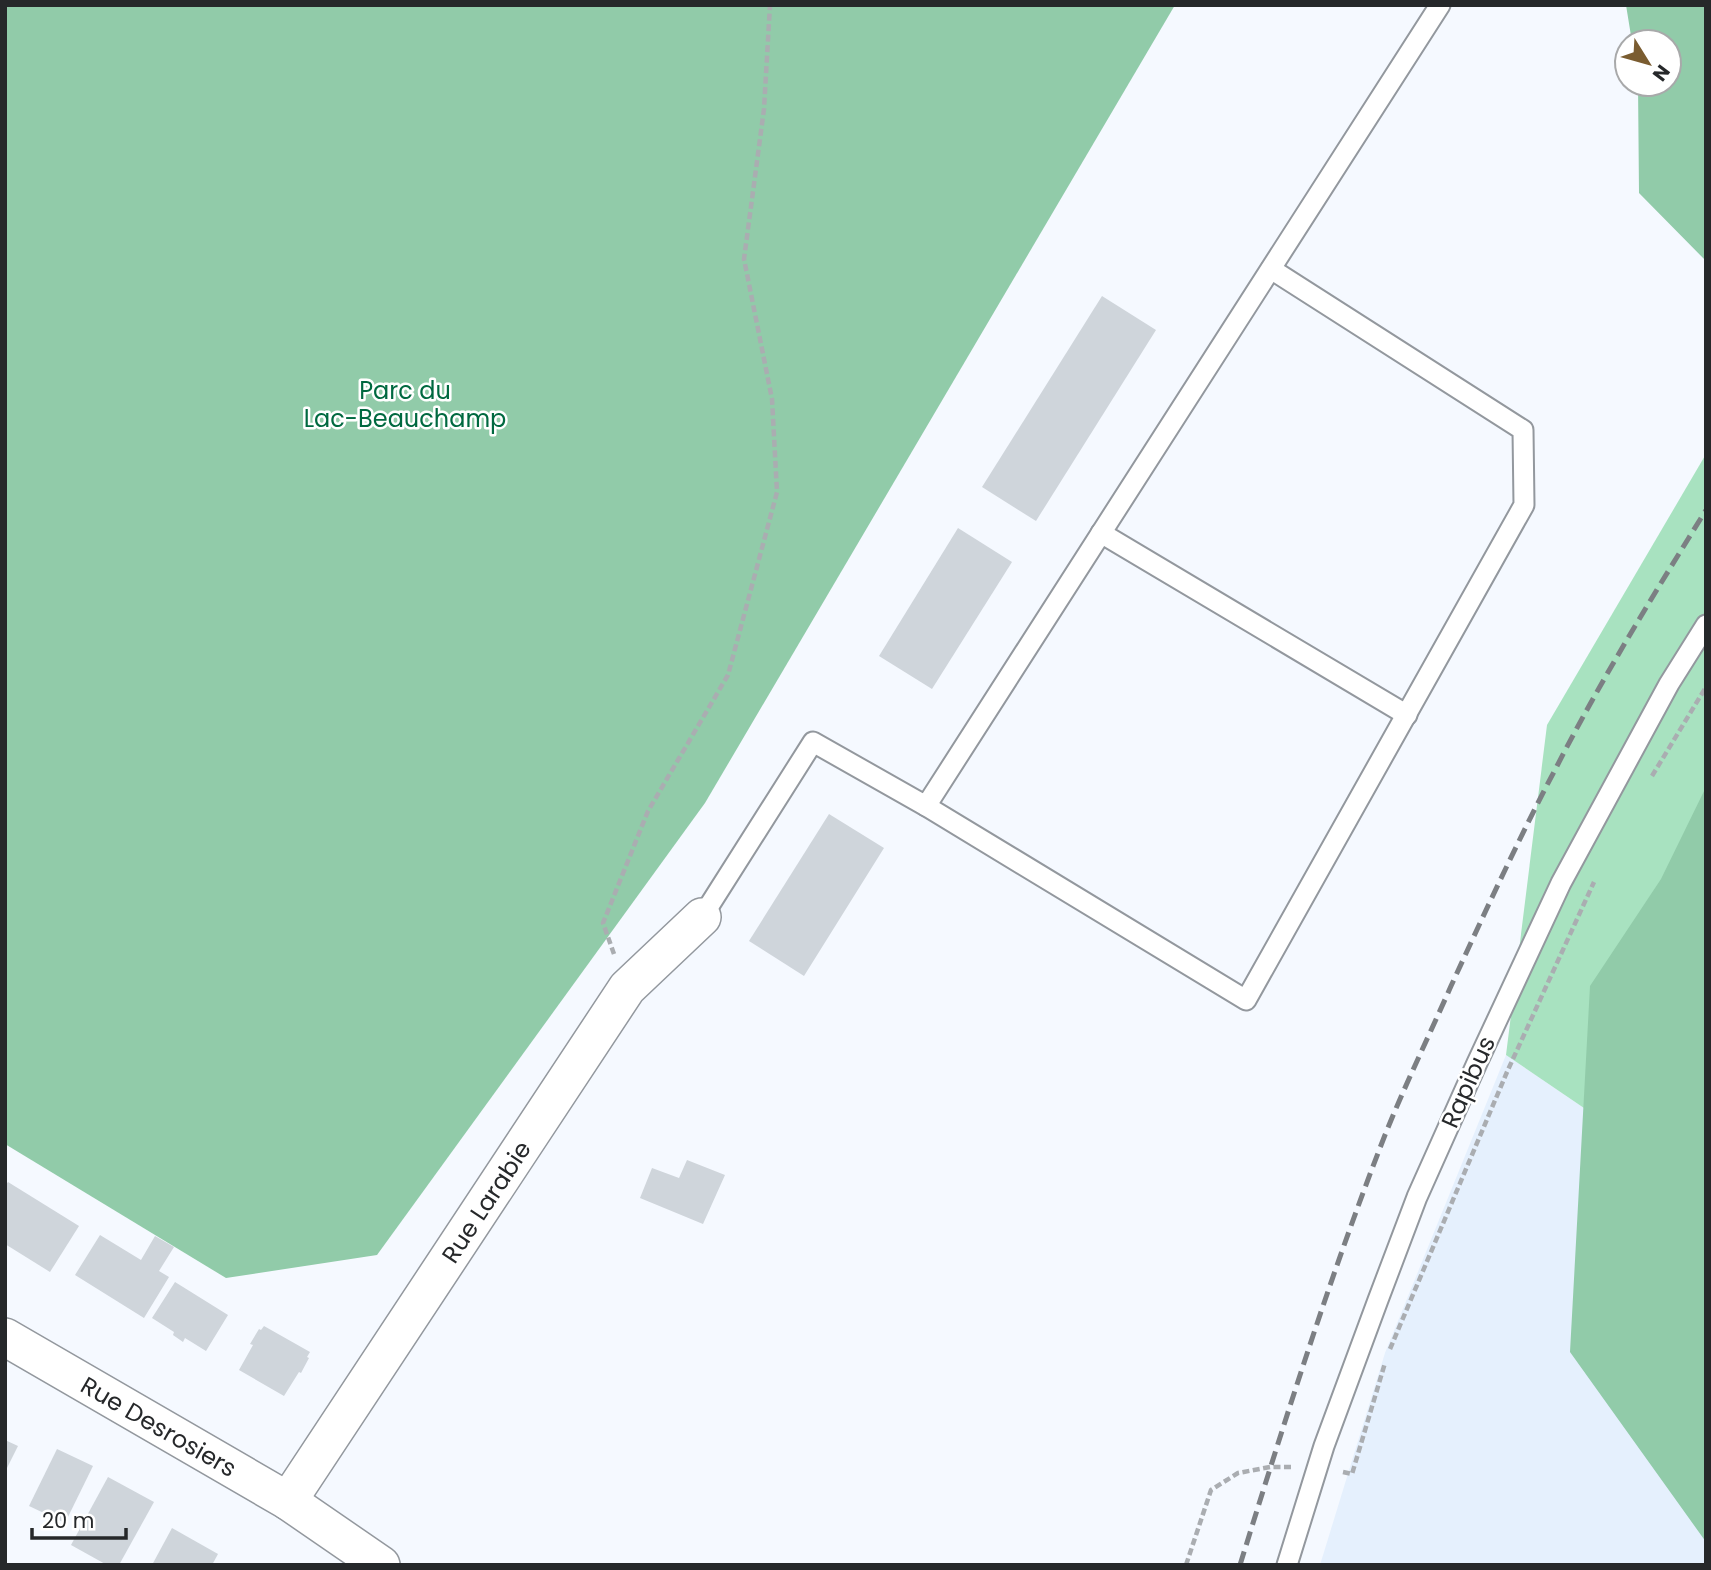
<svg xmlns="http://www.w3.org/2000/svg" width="1711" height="1570" font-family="Poppins,sans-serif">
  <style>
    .built { fill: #e5f0fd }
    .green { fill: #a8e2c0 }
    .forest { fill: #91cba9 }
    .building { fill: #cfd5db }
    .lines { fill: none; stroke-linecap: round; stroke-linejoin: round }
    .service-casing { stroke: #93989e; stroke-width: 23 }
    .minor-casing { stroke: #93989e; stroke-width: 40 }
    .path { stroke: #aaadb1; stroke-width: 4.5; stroke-dasharray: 7 3.5; stroke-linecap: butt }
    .service { stroke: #fff; stroke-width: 19 }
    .minor { stroke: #fff; stroke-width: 37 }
    .rail { stroke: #7c7f83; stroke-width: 5; stroke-dasharray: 14 7; stroke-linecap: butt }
    .labels { text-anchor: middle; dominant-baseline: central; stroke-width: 5; stroke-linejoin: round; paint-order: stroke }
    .park-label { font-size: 24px; fill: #006940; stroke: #fff }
    .street-label { font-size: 24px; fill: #26282a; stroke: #fff }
  </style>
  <rect width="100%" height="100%" fill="#f5f9ff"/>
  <path class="built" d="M1506 1055 1706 1191V1565H1320L1385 1353Z"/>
  <path class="green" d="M1706 454V1191L1506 1055 1547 725Z"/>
  <g class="forest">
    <path d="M5 5H1175L705 803 377 1255 226 1278 5 1144Z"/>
    <path d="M1626 5H1706V261L1639 193 1638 84H1669V42H1632Z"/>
    <path d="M1706 787V1542L1570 1352 1590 986 1661 879Z"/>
  </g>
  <g class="building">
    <path d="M1102 296 1156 330 1036 521 982 487Z"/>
    <path d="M958 528 1012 562 932 689 879 656Z"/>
    <path d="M829 814 884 848 804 976 749 941Z"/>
    <path d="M687 1160 725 1175 703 1224 640 1198 652 1168 679 1178Z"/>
    <path d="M8 1182 79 1226 50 1272 5 1244V1186Z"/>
    <path d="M100 1235 141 1260 155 1236 174 1247 159 1271 169 1277 144 1318 75 1275Z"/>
    <path d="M175 1282 228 1315 206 1351 185 1338 183 1342 173 1335 174 1332 152 1318Z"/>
    <path d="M264 1326 310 1352 307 1357 309 1358 301 1373 299 1372 284 1396 239 1370 253 1345 250 1344 259 1329 261 1330Z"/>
    <path d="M5 1440 18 1446 5 1472Z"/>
    <path d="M57 1449 93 1466 65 1523 29 1506Z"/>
    <path d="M108 1477 154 1502 119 1565H107L71 1545Z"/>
    <path d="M172 1528 218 1554 212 1565H152Z"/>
  </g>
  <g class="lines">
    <defs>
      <g id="service">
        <path d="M1101 533 1407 715"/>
        <path d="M926 806 1246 1000 1524 505 1523 430 1271 269"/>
        <path d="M702 917 813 742 926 806 1440 5"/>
        <path d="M1287 1565 1324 1446 1378 1300 1417 1197 1477 1063 1561 883 1669 684 1706 625"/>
      </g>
      <g id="minor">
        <path id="s1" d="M5 1337 288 1501 381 1565"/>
        <path id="s2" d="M288 1501 627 988 702 917"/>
      </g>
    </defs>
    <use href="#service" class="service-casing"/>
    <use href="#minor" class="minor-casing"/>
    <g class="path">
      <path d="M1652 776 1706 687"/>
      <path d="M614 954 603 923 648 811 728 675 777 492 772 399 744 259 764 109 770 5"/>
      <path d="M1390 1349 1507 1072 1594 882"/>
      <path d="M1343 1472 1352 1474 1385 1363"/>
      <path d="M1186 1565 1211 1490 1238 1473 1270 1467H1293"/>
    </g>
    <use href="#service" class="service"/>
    <use href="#minor" class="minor"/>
    <path class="rail" d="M1240 1565C1285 1420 1330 1276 1385 1135 1405 1085 1429 1036 1451 986 1485 912 1519 838 1557 766 1602 678 1654 594 1706 510"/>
  </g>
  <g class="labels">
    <g class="park-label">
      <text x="405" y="390">Parc du<tspan x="405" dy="28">Lac-Beauchamp</tspan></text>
    </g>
    <g class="street-label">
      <text transform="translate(1468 1082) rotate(-66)">Rapibus</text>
      <text stroke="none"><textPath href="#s2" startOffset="359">Rue Larabie</textPath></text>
      <text stroke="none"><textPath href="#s1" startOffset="178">Rue Desrosiers</textPath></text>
    </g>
  </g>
  <rect width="1711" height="1570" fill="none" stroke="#26282a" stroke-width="14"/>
  <g transform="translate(1648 63) rotate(127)"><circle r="33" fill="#ffffff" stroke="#a8a9aa" stroke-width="2"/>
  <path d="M0-5L12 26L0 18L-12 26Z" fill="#7a5c30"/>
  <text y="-10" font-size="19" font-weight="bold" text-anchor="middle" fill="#26282a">N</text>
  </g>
  <path d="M32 1528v10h94v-10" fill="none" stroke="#26282a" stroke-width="3.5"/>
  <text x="42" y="1528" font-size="21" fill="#26282a" stroke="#ffffff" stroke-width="5" paint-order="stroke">20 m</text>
</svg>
